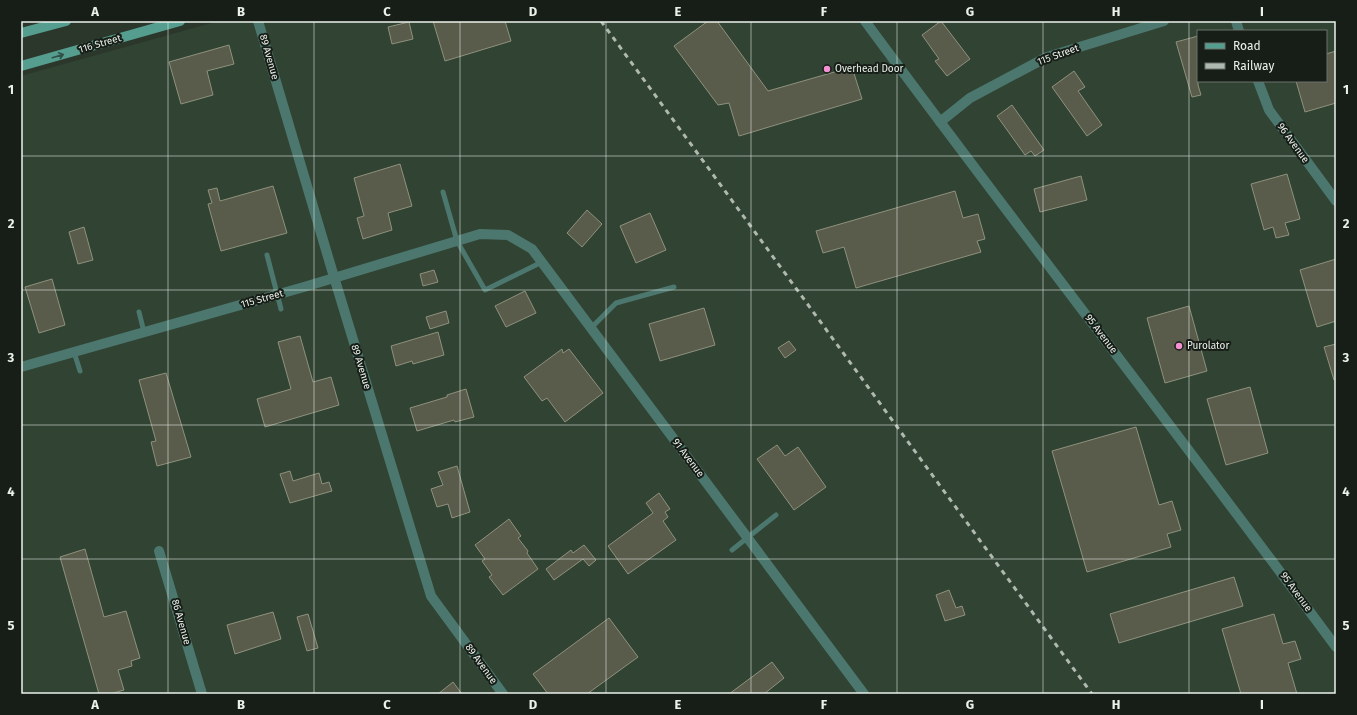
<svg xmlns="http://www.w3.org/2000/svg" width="1357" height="715" font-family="'Fira Sans',sans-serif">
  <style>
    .built { fill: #314332; fill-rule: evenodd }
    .building { fill: #5a5c4b; stroke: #8f917e }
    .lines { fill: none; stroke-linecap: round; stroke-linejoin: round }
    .service { stroke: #4c776e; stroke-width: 5 }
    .minor { stroke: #4c776e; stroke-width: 10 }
    .tertiary { stroke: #4c776e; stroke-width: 10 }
    .secondary { stroke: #559d8e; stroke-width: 10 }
    .rail { stroke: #afb9b0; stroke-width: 3; stroke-dasharray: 5 5; stroke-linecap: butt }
    .oneway { stroke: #305047 }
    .grid { fill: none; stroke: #eaf2eb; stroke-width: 1; stroke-opacity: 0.55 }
    .poi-dot { fill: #f491d3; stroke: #171d17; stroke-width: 1.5 }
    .labels { text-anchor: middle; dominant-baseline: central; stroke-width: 4; stroke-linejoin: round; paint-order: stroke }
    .street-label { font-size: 10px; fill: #eaf2eb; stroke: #171d17 }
    .poi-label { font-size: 10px; fill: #eaf2eb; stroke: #171d17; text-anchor: start }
    .neatline { fill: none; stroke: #eaf2eb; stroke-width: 1.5 }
    .grid-label { font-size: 13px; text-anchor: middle; font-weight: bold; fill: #eaf2eb }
  </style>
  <rect width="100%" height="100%" fill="#2b372b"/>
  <path class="built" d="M219 21H1336V694H21V76ZM1198 31H1326V81H1198Z"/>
  <g class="building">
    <path d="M433 21H505L511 41 445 61Z"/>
    <path d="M708 21H717L768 91 852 67 862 99 739 136 729 103 718 105 674 46Z"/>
    <path d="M941 21 970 59 947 76 935 61 939 59 922 35Z"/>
    <path d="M409 22 413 39 392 44 388 27Z"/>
    <path d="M1198 36V85L1201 95 1192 97 1176 42Z"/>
    <path d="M229 45 234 64 207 71 213 95 181 104 169 62Z"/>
    <path d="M1336 51V103L1305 112 1296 81H1326V54Z"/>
    <path d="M1074 71 1085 87 1078 91 1102 125 1087 136 1052 87Z"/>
    <path d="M1012 105 1044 150 1035 156 1031 151 1025 155 997 116Z"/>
    <path d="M400 164 412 206 388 213 392 230 363 239 357 218 364 216 354 178Z"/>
    <path d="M1287 174 1300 219 1285 223 1289 235 1276 238 1273 227 1264 230 1251 184Z"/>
    <path d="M1081 176 1087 200 1040 212 1034 189Z"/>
    <path d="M273 186 287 233 221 251 208 204 212 203 208 190 217 188 220 201Z"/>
    <path d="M955 191 963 218 978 214 985 239 977 241 981 252 856 288 844 247 823 253 816 231Z"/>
    <path d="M587 210 602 224 582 247 567 233Z"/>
    <path d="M650 213 666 250 636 263 620 226Z"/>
    <path d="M84 227 93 260 78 264 69 232Z"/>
    <path d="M1336 259V321L1317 327 1300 270Z"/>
    <path d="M434 270 438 282 423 286 420 274Z"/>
    <path d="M52 279 65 325 39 333 25 287Z"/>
    <path d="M525 291 536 313 506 327 495 306Z"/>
    <path d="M1189 306 1207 371 1165 383 1147 318Z"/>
    <path d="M704 308 715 345 660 361 649 324Z"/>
    <path d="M446 311 449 323 430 329 426 317Z"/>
    <path d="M438 332 444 355 413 364 412 361 396 366 391 346Z"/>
    <path d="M300 336 313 382 331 377 339 405 265 427 257 399 291 389 278 342Z"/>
    <path d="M789 341 796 350 785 358 778 348Z"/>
    <path d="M1336 344V379L1334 380 1324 347Z"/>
    <path d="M562 349 563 353 569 349 603 393 565 422 547 398 542 401 524 377Z"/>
    <path d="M166 373 191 457 157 466 151 442 156 441 139 380Z"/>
    <path d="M1250 387 1268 453 1226 465 1207 399Z"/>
    <path d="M466 389 474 417 455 422 454 420 417 431 410 408 447 397V395Z"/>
    <path d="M1136 427 1159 505 1172 501 1181 530 1167 534 1171 547 1087 572 1052 451Z"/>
    <path d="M777 445 785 456 798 447 826 487 794 510 757 459Z"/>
    <path d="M457 466 470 512 452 518 448 504 437 507 431 489 443 485 438 472Z"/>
    <path d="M290 471 293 481 319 473 322 484 329 482 332 491 290 503 280 474Z"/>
    <path d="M659 493 670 509 665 512 668 517 663 521 676 540 628 574 608 546 653 513 646 503Z"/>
    <path d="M509 519 521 536 518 538 528 551 527 553 538 569 503 595 489 577 492 575 482 561 485 559 475 545Z"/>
    <path d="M584 545 596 560 589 566 583 559 554 580 546 569 571 550 573 553Z"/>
    <path d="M85 549 104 617 126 611 140 658 131 661 132 666 118 670 124 690 110 694H99L60 557Z"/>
    <path d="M1234 577 1243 606 1119 643 1110 614Z"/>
    <path d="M949 590 956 608 962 606 965 615 945 621 936 595Z"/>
    <path d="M273 612 281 639 235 654 227 625Z"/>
    <path d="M308 614 318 648 307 651 297 617Z"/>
    <path d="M1274 614 1283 644 1295 641 1301 659 1288 663 1297 694H1241L1222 629Z"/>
    <path d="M609 618 638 657 587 694H548L533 674Z"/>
    <path d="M772 662 784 678 764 694H729Z"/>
    <path d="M453 682 462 694H438Z"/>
  </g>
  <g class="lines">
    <g class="service">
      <path d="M443 192 457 241 485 290 542 262"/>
      <path d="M267 255 281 309"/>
      <path d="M139 312 144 332"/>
      <path d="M591 328 616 303 674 287"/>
      <path d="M74 352 80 371"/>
      <path d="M732 550 776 515"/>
    </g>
    <g class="minor">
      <path d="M1236 21 1239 31"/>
      <path d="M1258 81 1269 110 1336 201"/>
      <path d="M940 122 970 98 1047 57 1164 21"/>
      <path d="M21 367 304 287 480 234 508 235 532 249 864 694"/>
      <path d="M159 551 202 694"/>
    </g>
    <g class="tertiary">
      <path d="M258 21 334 277 431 596 503 694"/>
      <path d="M865 21C1020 231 1181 437 1336 647"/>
    </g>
    <g class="secondary">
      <path d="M21 33 66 21"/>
      <path d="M21 66 180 21"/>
    </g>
    <path class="rail" d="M601 21 1092 694"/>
  </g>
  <defs><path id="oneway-shaft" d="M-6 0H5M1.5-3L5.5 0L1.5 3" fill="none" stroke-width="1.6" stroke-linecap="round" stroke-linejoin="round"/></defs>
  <use class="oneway" href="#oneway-shaft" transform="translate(58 56) rotate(-16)"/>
  <path class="grid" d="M168 21V694M314 21V694M460 21V694M606 21V694M751 21V694M897 21V694M1043 21V694M1189 21V694M21 156H1336M21 290H1336M21 425H1336M21 559H1336"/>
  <g class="poi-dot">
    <circle cx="827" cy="69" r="4"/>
    <circle cx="1179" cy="346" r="4"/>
  </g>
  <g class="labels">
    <g class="street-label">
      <text transform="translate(100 44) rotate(-16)">116 Street</text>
      <text transform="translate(1058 55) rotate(-20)">115 Street</text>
      <text transform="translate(269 57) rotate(74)">89 Avenue</text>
      <text transform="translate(1293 143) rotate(54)">96 Avenue</text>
      <text transform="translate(262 299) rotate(-16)">115 Street</text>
      <text transform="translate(1101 334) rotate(53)">95 Avenue</text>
      <text transform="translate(361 367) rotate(73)">89 Avenue</text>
      <text transform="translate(688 458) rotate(53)">91 Avenue</text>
      <text transform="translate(1296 592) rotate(54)">95 Avenue</text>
      <text transform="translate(181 622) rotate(74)">86 Avenue</text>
      <text transform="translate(481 664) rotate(54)">89 Avenue</text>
    </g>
    <g class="poi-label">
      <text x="835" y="69">Overhead Door</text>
      <text x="1187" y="346">Purolator</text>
    </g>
  </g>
  <rect width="1357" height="715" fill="none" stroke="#171d17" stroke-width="44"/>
  <rect x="1197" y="30" width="130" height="52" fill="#171d17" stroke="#6b726c"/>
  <rect x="1205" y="43" width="20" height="6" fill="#559d8e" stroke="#6b726c"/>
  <text x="1233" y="50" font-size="12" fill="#eaf2eb">Road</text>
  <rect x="1205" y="63" width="20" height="6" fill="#afb9b0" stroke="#6b726c"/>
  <text x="1233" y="70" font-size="12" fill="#eaf2eb">Railway</text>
  <rect x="22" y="22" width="1313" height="671" class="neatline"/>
  <g class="grid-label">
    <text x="95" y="16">A</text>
    <text x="241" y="16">B</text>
    <text x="387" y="16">C</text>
    <text x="533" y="16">D</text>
    <text x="678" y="16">E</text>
    <text x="824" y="16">F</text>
    <text x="970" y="16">G</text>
    <text x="1116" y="16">H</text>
    <text x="1262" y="16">I</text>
    <text x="11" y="94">1</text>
    <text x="1346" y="94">1</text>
    <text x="11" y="228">2</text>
    <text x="1346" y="228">2</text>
    <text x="11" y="362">3</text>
    <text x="1346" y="362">3</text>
    <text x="11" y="496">4</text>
    <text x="1346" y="496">4</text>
    <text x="11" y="630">5</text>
    <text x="1346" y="630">5</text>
    <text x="95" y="709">A</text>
    <text x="241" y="709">B</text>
    <text x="387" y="709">C</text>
    <text x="533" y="709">D</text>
    <text x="678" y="709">E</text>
    <text x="824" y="709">F</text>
    <text x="970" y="709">G</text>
    <text x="1116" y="709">H</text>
    <text x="1262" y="709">I</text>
  </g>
</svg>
